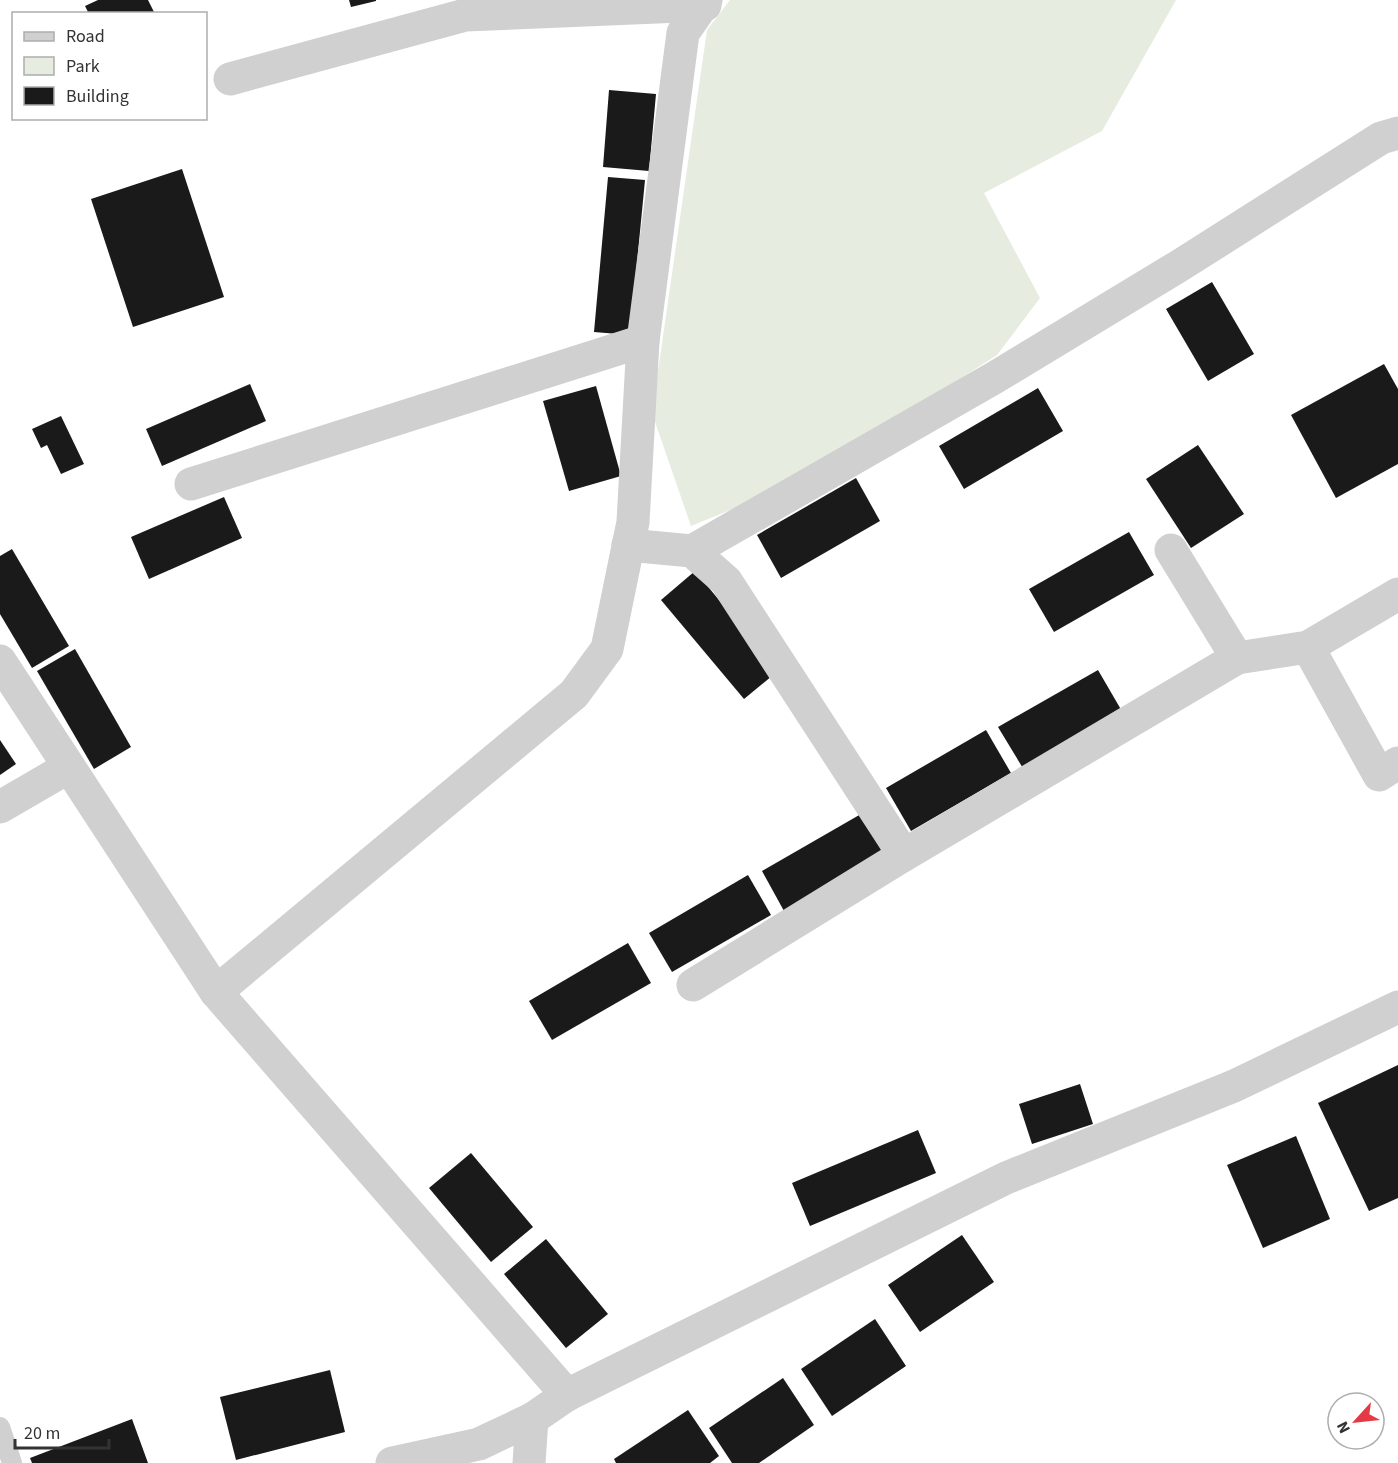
<svg xmlns="http://www.w3.org/2000/svg" width="1398" height="1463" font-family="'Source Sans 3',sans-serif">
  <style>
    .green { fill: #e6ecdf }
    .building { fill: #1a1a1a }
    .lines { fill: none; stroke-linecap: round; stroke-linejoin: round }
    .service { stroke: #d0d0d0; stroke-width: 20 }
    .minor { stroke: #d0d0d0; stroke-width: 33 }
    .tertiary { stroke: #d0d0d0; stroke-width: 33 }
  </style>
  <rect width="100%" height="100%" fill="#fff"/>
  <path class="green" d="M730 0H1176L1102 131 984 193 1040 298 997 355 799 482 691 526 652 413 707 30Z"/>
  <g class="building">
    <path d="M98 0H148L155 14H89L85 6Z"/>
    <path d="M349 0H376V1L351 7Z"/>
    <path d="M609 90 656 94 649 171 603 167Z"/>
    <path d="M182 169 224 297 133 327 91 199Z"/>
    <path d="M608 177 645 180 630 335 594 332Z"/>
    <path d="M1212 282 1254 354 1208 381 1166 309Z"/>
    <path d="M1384 364 1398 389V464L1336 498 1291 415Z"/>
    <path d="M250 384 266 421 162 466 146 429Z"/>
    <path d="M596 386 621 476 569 491 543 401Z"/>
    <path d="M1038 388 1063 431 964 489 939 446Z"/>
    <path d="M61 416 84 464 61 474 47 445 41 448 32 429Z"/>
    <path d="M1198 445 1244 514 1191 548 1146 479Z"/>
    <path d="M856 478 880 521 781 578 757 535Z"/>
    <path d="M224 497 242 538 149 579 131 537Z"/>
    <path d="M1129 532 1154 575 1054 632 1029 589Z"/>
    <path d="M12 549 69 646 32 668 0 614V556Z"/>
    <path d="M695 571 778 671 744 699 661 600Z"/>
    <path d="M75 649 131 747 94 769 37 671Z"/>
    <path d="M1098 670 1123 713 1024 770 998 727Z"/>
    <path d="M986 730 1011 773 911 831 886 788Z"/>
    <path d="M0 740 16 764 0 775Z"/>
    <path d="M861 814 883 853 784 911 762 871Z"/>
    <path d="M748 875 771 915 672 972 649 933Z"/>
    <path d="M628 943 651 983 552 1040 529 1001Z"/>
    <path d="M1398 1065V1198L1369 1211 1318 1103Z"/>
    <path d="M1080 1084 1093 1124 1032 1144 1019 1104Z"/>
    <path d="M918 1130 936 1173 810 1226 792 1183Z"/>
    <path d="M1296 1136 1330 1219 1263 1248 1227 1165Z"/>
    <path d="M471 1153 533 1227 491 1262 429 1188Z"/>
    <path d="M962 1235 994 1282 920 1332 888 1285Z"/>
    <path d="M546 1239 608 1314 566 1348 504 1274Z"/>
    <path d="M875 1319 906 1366 832 1416 801 1369Z"/>
    <path d="M330 1370 345 1432 236 1460 220 1397Z"/>
    <path d="M783 1378 814 1425 759 1463H732L709 1428Z"/>
    <path d="M688 1410 719 1456 710 1463H616L614 1459Z"/>
    <path d="M132 1419 148 1463H32L30 1458Z"/>
  </g>
  <g class="lines">
    <path class="service" d="M0 1427 12 1463"/>
    <g class="minor">
      <path d="M230 79 465 15 705 5"/>
      <path d="M191 484 643 341"/>
      <path d="M628 545 692 551 726 581 904 855 693 985"/>
      <path d="M692 551 994 378 1179 266 1381 138 1398 133"/>
      <path d="M1308 647 1379 775 1398 763"/>
      <path d="M1237 658 1308 647 1398 594"/>
      <path d="M0 661 216 992 567 1395"/>
      <path d="M0 807 69 767"/>
      <path d="M904 855 1237 658 1171 550"/>
      <path d="M216 992 574 694 607 649 633 522 643 341 683 33 706 0"/>
      <path d="M529 1463 532 1419"/>
    </g>
    <path class="tertiary" d="M392 1463 479 1444 532 1419 567 1395 1006 1178 1234 1086 1398 1007"/>
  </g>
  <rect x="12" y="12" width="195" height="108" fill="#ffffff" stroke="#adadad" stroke-width="1.5"/>
  <rect x="24" y="32" width="30" height="9" fill="#d0d0d0" stroke="#adadad" stroke-width="1.5"/>
  <text x="66" y="42" font-size="18" fill="#333333">Road</text>
  <rect x="24" y="57" width="30" height="18" fill="#e6ecdf" stroke="#adadad" stroke-width="1.5"/>
  <text x="66" y="72" font-size="18" fill="#333333">Park</text>
  <rect x="24" y="87" width="30" height="18" fill="#1a1a1a" stroke="#adadad" stroke-width="1.5"/>
  <text x="66" y="102" font-size="18" fill="#333333">Building</text>
  <g transform="translate(1356 1421) rotate(243)"><circle r="28" fill="#ffffff" stroke="#adadad" stroke-width="1.5"/>
  <path d="M0-4.5L10 22L0 15L-10 22Z" fill="#e63946"/>
  <text y="-9" font-size="16" font-weight="bold" text-anchor="middle" fill="#333333">N</text>
  </g>
  <path d="M15 1439v9h94v-9" fill="none" stroke="#333333" stroke-width="3"/>
  <text x="24" y="1439" font-size="18" fill="#333333" stroke="#ffffff" stroke-width="4.5" paint-order="stroke">20 m</text>
</svg>
